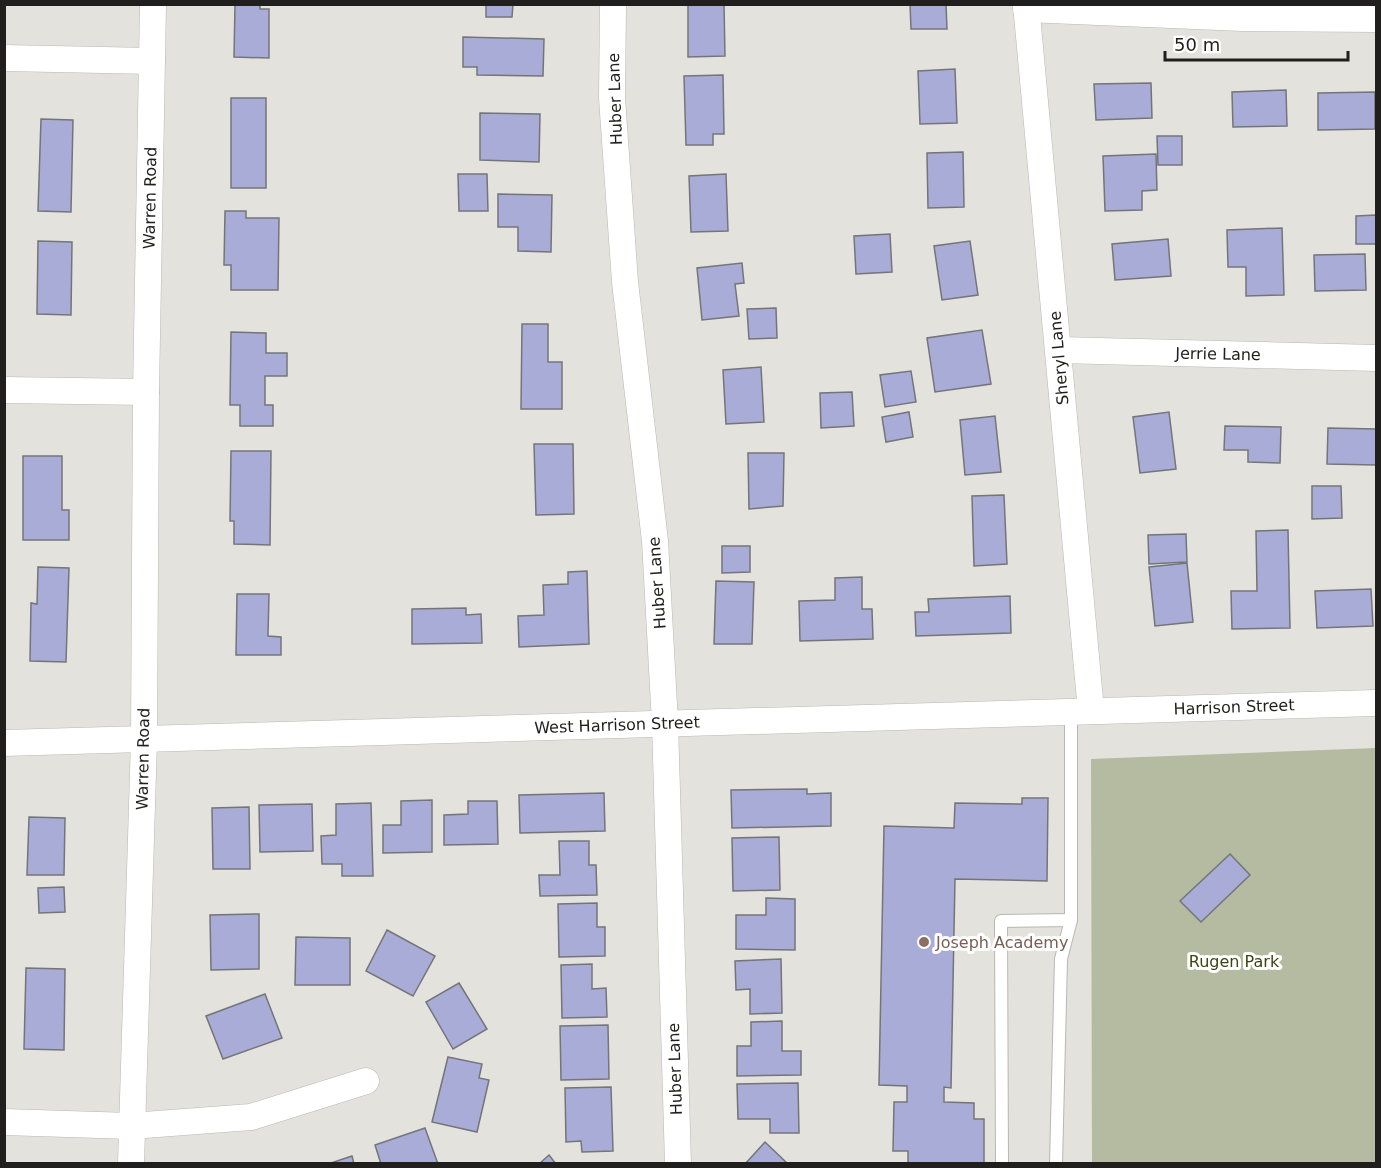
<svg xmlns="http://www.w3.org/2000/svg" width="1381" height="1168" font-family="'DejaVu Sans',sans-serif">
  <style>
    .green { fill: #b5bba0 }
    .building { fill: #a8acd7; stroke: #747579; stroke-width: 1.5 }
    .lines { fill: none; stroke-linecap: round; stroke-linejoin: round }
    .service-casing { stroke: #bab7b3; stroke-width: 14 }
    .minor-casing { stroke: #bab7b3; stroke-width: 27 }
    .service { stroke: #fff; stroke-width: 12 }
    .minor { stroke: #fff; stroke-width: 26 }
    .education-dot { fill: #8d6e63; stroke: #fff; stroke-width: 2 }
    .labels { text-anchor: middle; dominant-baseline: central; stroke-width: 6; stroke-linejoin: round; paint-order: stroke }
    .street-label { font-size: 16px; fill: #201f1d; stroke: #fff }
    .education-label { font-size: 16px; fill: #785e54; stroke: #fff; text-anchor: start }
    .park-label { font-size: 16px; fill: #3c4410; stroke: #fff }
  </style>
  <rect width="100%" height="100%" fill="#e4e2dd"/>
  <path class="green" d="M1376 748V1163H1092L1091 759Z"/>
  <g class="building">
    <path d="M235 4H260V9H269V58L234 57Z"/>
    <path d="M486 4H513L512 17H486Z"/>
    <path d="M688 4H724L725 56 688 57Z"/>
    <path d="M910 4H946L947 29H911Z"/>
    <path d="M463 37 544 39 543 76 477 75V67H463Z"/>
    <path d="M955 69 957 123 920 124 918 71Z"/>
    <path d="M723 75 724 134H713V145H686L684 76Z"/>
    <path d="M1151 83 1152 118 1096 120 1094 84Z"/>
    <path d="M1286 90 1287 126 1233 127 1232 92Z"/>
    <path d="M1375 92V129L1318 130V93Z"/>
    <rect x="231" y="98" width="35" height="90"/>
    <path d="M480 113 540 114 539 162 480 160Z"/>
    <path d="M41 119 73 120 71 212 38 211Z"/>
    <path d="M1157 136H1182V165H1158Z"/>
    <path d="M963 152 964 207 928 208 927 153Z"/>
    <path d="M1156 154 1157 190 1142 191V210L1105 211 1103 156Z"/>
    <path d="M458 174H487L488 211H459Z"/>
    <path d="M726 174 728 231 691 232 689 176Z"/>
    <path d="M498 194 552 195 551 252 518 251V227H498Z"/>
    <path d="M225 211H246V218H279L278 290H231V265H224Z"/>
    <path d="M1376 215V244H1356V216Z"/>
    <path d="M1282 228 1284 295 1246 296V267H1228L1227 230Z"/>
    <path d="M890 234 892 272 856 274 854 236Z"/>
    <path d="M1168 239 1171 276 1115 280 1112 244Z"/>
    <path d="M38 241 72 242 71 315 37 314Z"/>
    <path d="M970 241 978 295 942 300 934 246Z"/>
    <path d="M1365 254 1366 290 1315 291 1314 255Z"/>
    <path d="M742 263 744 283 735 284 739 316 702 320 697 268Z"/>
    <path d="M776 308 777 338 749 339 747 309Z"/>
    <path d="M522 324H548V362H562V409H521Z"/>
    <path d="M982 330 991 384 935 392 927 338Z"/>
    <path d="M231 332 266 333V353H287V376H265V405H273V426H240V405H230Z"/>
    <path d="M761 367 764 422 726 424 723 370Z"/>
    <path d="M911 371 916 402 885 407 880 375Z"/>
    <path d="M852 392 854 426 821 428 820 393Z"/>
    <path d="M909 412 913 437 886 442 882 417Z"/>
    <path d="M1169 412 1176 469 1140 473 1133 417Z"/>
    <path d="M995 416 1001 472 965 475 960 420Z"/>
    <path d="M1225 426 1281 427 1280 463 1248 462V450H1224Z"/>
    <path d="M1328 428 1376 429V465L1327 464Z"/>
    <path d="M534 444H573L574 514 536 515Z"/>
    <path d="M231 451H271L270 545 234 544V521H230Z"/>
    <path d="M748 453H784L783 506 749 509Z"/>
    <path d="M23 456H62V510H69V540H23Z"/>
    <path d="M1312 486H1341L1342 518 1312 519Z"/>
    <path d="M1004 495 1007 564 974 566 972 496Z"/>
    <path d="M1288 530 1290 628 1232 629 1231 591H1257L1256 531Z"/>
    <path d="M1186 534 1187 562 1149 564 1148 535Z"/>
    <path d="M722 546H750V572L722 573Z"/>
    <path d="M1187 563 1193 622 1155 626 1149 567Z"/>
    <path d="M38 567 69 568 66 662 30 661 31 603 37 604Z"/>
    <path d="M587 571 589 644 519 647 518 616 544 615 543 585 568 584V572Z"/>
    <path d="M862 577V609H872L873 639 800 641 799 601 835 600V578Z"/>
    <path d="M716 581 754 582 752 644H714Z"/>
    <path d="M1371 589 1373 626 1317 628 1315 591Z"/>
    <path d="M237 594H269L268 636 281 637V655H236Z"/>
    <path d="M1010 596 1011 633 916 636 915 612H929L928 599Z"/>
    <path d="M466 608V615L481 614 482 643 412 644V609Z"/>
    <path d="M807 789V794L831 793V826L732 828 731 790Z"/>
    <path d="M604 793 605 831 520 833 519 795Z"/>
    <path d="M1022 798H1048L1047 881 955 879 951 1088 944 1087V1102L974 1103V1119H984V1164H908V1151H893L894 1102H907V1086L879 1085 884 826 954 828 955 803 1022 804Z"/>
    <path d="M432 800V852L383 853V825H401V801Z"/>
    <path d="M468 801H497L498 844 444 845V815L468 814Z"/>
    <path d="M371 803 373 876H342V864H322L321 836 336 835V804Z"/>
    <path d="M312 804 313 851 260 852 259 805Z"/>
    <path d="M249 807 250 869H213L212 808Z"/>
    <path d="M29 817 65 818 64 875H27Z"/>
    <path d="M779 837 780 890 733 891 732 838Z"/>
    <path d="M559 841H589V865H596L597 895 540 896 539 875H560Z"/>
    <path d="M1230 854 1250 875 1201 922 1180 901Z"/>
    <path d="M64 887 65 912 39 913 38 888Z"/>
    <path d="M766 898 795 899V950L736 949V915H766Z"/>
    <path d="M597 903V927H605V956L559 957 558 904Z"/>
    <path d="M259 914V969L211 970 210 915Z"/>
    <path d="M387 930 435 956 413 996 366 971Z"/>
    <path d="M296 937 350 938V985H295Z"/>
    <path d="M781 959 782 1013 750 1014V989L736 990 735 961Z"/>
    <path d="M592 964V989L606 988 607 1017 562 1018 561 965Z"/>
    <path d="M26 968 65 969 64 1050 24 1049Z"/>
    <path d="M459 983 487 1029 453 1049 426 1002Z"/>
    <path d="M265 994 282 1038 223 1059 206 1016Z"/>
    <path d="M782 1021V1051H801V1075L737 1076V1046H751V1022Z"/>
    <path d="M608 1025 609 1079 561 1080 560 1026Z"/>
    <path d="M448 1057 482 1064 479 1078 489 1080 477 1132 432 1122Z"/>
    <path d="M798 1083 799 1133H770V1119H738L737 1084Z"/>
    <path d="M611 1087 613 1151 582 1152 581 1141 566 1142 565 1088Z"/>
    <path d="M425 1128 438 1164H381L375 1145Z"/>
    <path d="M765 1142 788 1164H745Z"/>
    <path d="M549 1155 556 1164H539Z"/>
    <path d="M352 1156 354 1164H328Z"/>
  </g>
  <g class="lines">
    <defs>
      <g id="service">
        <path d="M1002 1164 1001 921 1071 920"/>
        <path d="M1056 1164 1061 959 1071 920V711"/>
      </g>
      <g id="minor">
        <path d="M613 4 612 98 625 282 655 541 665 723 678 1164"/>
        <path d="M1026 4 1091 711"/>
        <path d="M1026 9 1243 18 1376 19"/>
        <path d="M4 58 152 61"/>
        <path d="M1059 350 1376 358"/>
        <path d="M4 390 146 392"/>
        <path d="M4 743 1376 703"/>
        <path d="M4 1122 131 1126 251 1117 366 1081"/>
        <path d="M131 1164 144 740 146 392 153 4"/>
      </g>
    </defs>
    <use href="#service" class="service-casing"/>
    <use href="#minor" class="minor-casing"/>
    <use href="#service" class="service"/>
    <use href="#minor" class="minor"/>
  </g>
  <circle class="education-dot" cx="924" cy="942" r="6"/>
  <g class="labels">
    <g class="street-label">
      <text transform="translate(615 99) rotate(-92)">Huber Lane</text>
      <text transform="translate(150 198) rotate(-89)">Warren Road</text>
      <text transform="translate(1218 354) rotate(1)">Jerrie Lane</text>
      <text transform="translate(1059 358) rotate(-95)">Sheryl Lane</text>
      <text transform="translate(657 583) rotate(-94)">Huber Lane</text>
      <text transform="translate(1234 707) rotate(-2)">Harrison Street</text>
      <text transform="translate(617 725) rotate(-2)">West Harrison Street</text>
      <text transform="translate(143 759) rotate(-89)">Warren Road</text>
      <text transform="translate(675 1069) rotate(-92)">Huber Lane</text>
    </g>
    <g class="education-label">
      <text x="936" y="942">Joseph Academy</text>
    </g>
    <g class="park-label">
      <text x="1234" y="961">Rugen Park</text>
    </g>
  </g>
  <rect width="1381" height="1168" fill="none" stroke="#201f1d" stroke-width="12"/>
  <path d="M1165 51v9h183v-9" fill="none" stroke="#201f1d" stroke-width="3"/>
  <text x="1174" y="51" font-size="18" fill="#201f1d" stroke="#ffffff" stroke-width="4.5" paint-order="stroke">50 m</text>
</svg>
